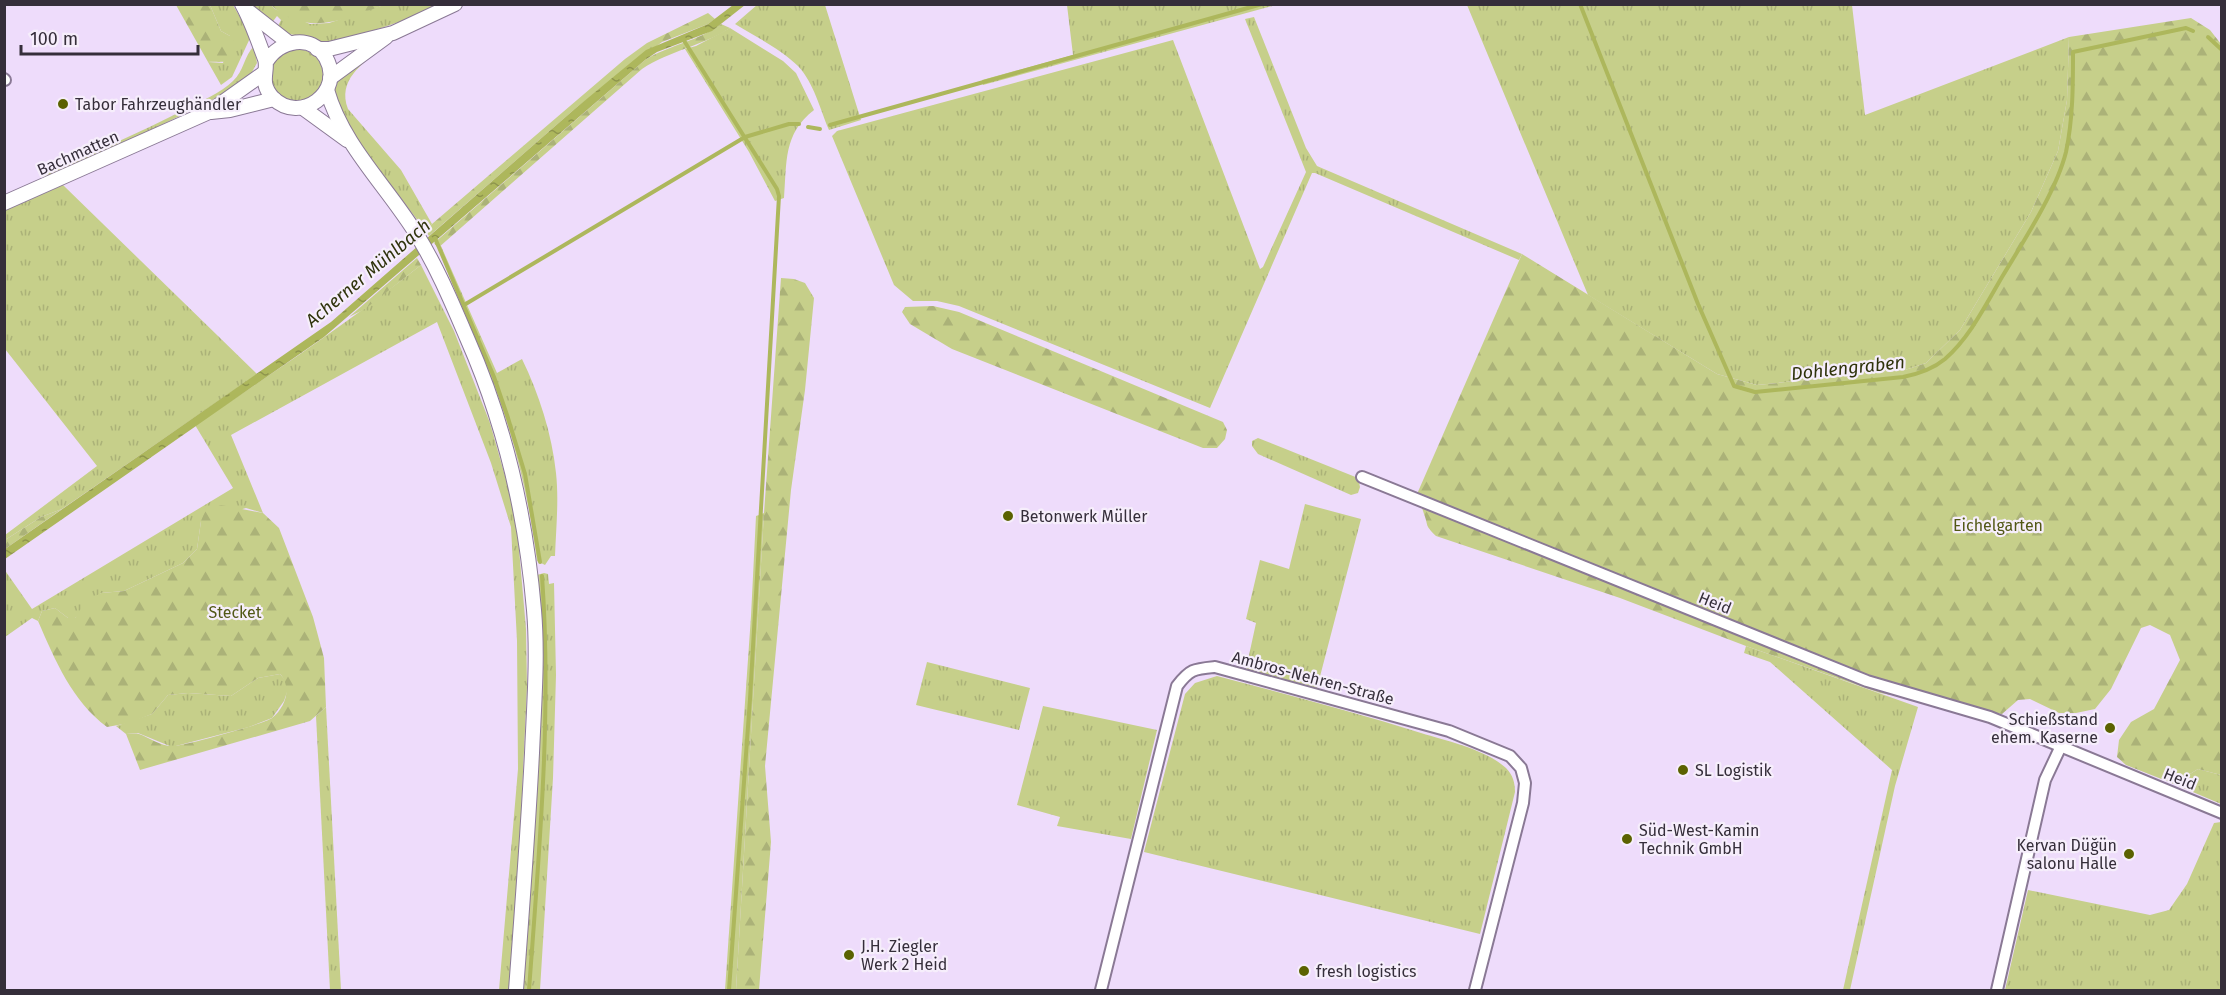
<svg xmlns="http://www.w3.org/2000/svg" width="2226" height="995" font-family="'Fira Sans',sans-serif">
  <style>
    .grass { fill: url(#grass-tufts) }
    .forest { fill: url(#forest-firs) }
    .water { fill: url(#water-ripples) }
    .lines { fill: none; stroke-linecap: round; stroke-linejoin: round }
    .stream { stroke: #adb75c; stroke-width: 4 }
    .minor-casing { stroke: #8a7995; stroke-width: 14 }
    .tertiary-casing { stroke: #8a7995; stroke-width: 16 }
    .minor { stroke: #fff; stroke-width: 10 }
    .tertiary { stroke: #fff; stroke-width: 14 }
    .poi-dot { fill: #5b6200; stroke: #f6eefb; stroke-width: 2 }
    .labels { text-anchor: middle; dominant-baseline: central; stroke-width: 4.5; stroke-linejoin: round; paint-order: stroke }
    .poi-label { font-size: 16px; fill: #352e3a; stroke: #f6eefb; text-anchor: start }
    .street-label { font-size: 16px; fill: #352e3a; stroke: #f6eefb }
    .park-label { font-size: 16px; fill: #525816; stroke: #f6eefb }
    .water-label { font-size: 18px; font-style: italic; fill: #2f330b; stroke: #f6eefb }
  </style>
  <defs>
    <pattern id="grass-tufts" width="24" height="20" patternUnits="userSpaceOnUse" patternTransform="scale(1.5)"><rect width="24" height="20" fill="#c6cf8a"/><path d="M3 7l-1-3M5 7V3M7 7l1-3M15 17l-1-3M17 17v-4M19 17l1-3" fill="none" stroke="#abb278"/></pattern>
    <pattern id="forest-firs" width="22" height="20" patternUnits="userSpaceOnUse" patternTransform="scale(1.5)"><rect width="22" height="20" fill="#c6cf8a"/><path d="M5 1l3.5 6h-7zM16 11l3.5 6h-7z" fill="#abb278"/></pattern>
    <pattern id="water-ripples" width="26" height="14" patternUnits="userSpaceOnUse" patternTransform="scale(1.5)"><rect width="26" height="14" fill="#adb75c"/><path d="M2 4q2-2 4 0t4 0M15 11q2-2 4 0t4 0" fill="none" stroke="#8e954d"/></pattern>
  </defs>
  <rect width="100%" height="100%" fill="#eedcfb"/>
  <g class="grass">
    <path d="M210 5H233L251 36 232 77 221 85 208 62 223 63 230 36 221 31Z"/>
    <path d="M252 5H271L275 9 310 24 329 23 384 5H442C403 22 364 34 323 45 306 34 291 38 277 28L281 20 277 16 271 24Z"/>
    <path d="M757 5H825L861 120 829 130C820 109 814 83 798 66 781 49 756 37 735 24Z"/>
    <path d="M1067 5V4L1276 5 983 85 982 80 1073 55Z"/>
    <path d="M1467 5H1852L1865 115 2069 37 2067 100 2058 151 2031 212 1960 330 1926 363 1905 370 1757 385 1717 374 1588 295Z"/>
    <path d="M1254 17 1306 148 1317 166 1522 254 1519 260 1315 173H1312L1210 408 959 306 937 301H913L894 285 832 136 837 131 1173 40 1260 269 1263 267 1306 172 1245 19Z"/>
    <path d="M730 28 783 61 796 73 814 110C783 134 787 162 784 198L775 201 749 152 685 49 696 46Z"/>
    <path d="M254 46 257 63 248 79 210 101 147 132 45 179 42 177 43 174C91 154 139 133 186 109 201 101 221 93 233 81 244 71 244 56 254 46Z"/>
    <path d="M382 48C362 64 337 80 348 109L401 170 432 224 425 230 355 138 333 96 338 80 354 65Z"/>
    <circle cx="297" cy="75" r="26"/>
    <path d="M63 185 257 374 62 509 41 517 5 540V535L97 466 5 349V210Z"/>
    <path d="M441 246 497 373 522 359C539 394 552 434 556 473 559 500 556 529 555 556H551L545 565 537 561C529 498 514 435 490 375 473 333 455 291 438 248Z"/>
    <path d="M421 265 454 331 490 423 516 515 526 629 527 687 519 857 509 990H499L518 769 517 641 511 527 491 463 437 322 231 435 263 513 246 508 201 521 197 549 183 563 124 591 101 593 75 618H68L55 608 42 611 38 621 32 618 5 637 4 569 32 609 233 488 195 425C272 374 349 322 421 265Z"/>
    <path d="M1258 438 1358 478 1360 487 1358 493 1351 495 1258 454 1252 446V441Z"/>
    <path d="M1305 504 1361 519 1317 688 1246 669 1256 623 1246 619 1260 560 1289 569Z"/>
    <path d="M764 513 736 990H725L751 616 756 516Z"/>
    <path d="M544 573 548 574 549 584 554 583 556 675 553 778 540 990H523L542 679 537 575Z"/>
    <path d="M1746 646 1918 707 1895 786 1850 990H1843L1892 770 1770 662 1744 653Z"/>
    <path d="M927 662 1030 688 1019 730 916 705Z"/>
    <path d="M280 674 286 681 288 689 284 701 272 718 249 727 172 747 138 733 126 734 116 726 152 714 168 695 188 693 231 696 258 678Z"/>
    <path d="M1217 676C1285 694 1354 712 1421 733 1447 741 1485 749 1506 768 1513 775 1515 783 1515 792L1480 934 1144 852 1185 694 1195 683Z"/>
    <path d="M1043 706 1157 730 1131 839 1057 826 1060 817 1017 805Z"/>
    <path d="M326 707 341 990H330L316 716Z"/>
    <path d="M2198 769 2221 775V804L2174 784Z"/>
    <path d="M2221 822V990H2005L2028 890 2150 915 2169 910 2187 884 2214 823Z"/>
  </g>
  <g class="forest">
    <path d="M176 5H210L221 31 230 36 237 46C232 66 224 61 208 62Z"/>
    <path d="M271 5H384C345 19 307 38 271 5Z"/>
    <path d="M708 13 715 19 708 24 662 42 577 107 429 236 425 230 625 59 647 43Z"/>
    <path d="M2191 18 2210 30 2221 44V775L2198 769 2174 784 2126 765 2117 757 2119 740 2131 722 2154 709 2180 660 2170 635 2150 625 2141 628 2111 689 2095 709 2076 713H2059L2030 699 2018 700 2002 714 1880 693 1746 646 1620 598 1436 536C1424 524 1429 527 1424 514 1422 506 1418 503 1417 494L1522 254 1717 374 1757 385 1905 370 1926 363 1960 330 2031 212 2058 151 2067 100 2069 37Z"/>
    <path d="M721 24 730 28C700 47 671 50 642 69L438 248 434 243 645 60C669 45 699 41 721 24Z"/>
    <path d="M417 258 421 265 365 309 349 317Z"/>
    <path d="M781 278 794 279 805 283 814 298 805 390 791 490 765 766 771 842 759 990H736L764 513Z"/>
    <path d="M933 306 959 312 1223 422 1227 430 1225 439 1217 448H1203L952 349 910 324 902 312 905 307Z"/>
    <path d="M221 505 263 513 279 528 313 617 324 658 326 707 310 721 140 770 126 734C130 734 135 733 139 734 150 738 162 747 174 746 186 745 264 724 272 718 286 707 292 687 280 674L258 678 231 696 188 693 168 695 152 714 129 723 107 727C72 701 55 660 38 621L42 611 55 608 68 618H75L86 601 101 593 124 591 183 563 197 549 201 521 205 511Z"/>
    <path d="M62 509 5 549V540L41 517Z"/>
  </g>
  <path class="water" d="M733 5H745L712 31 657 52 645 60 324 337 5 559V549L331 322 577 107 646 50 708 24Z"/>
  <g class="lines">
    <g class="stream">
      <path d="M1580 4 1698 304 1734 386 1755 392 1903 377C1918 374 1933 369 1945 359 1970 337 1985 306 2002 277 2023 242 2056 192 2066 152 2073 119 2073 85 2073 52L2186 28 2193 31"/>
      <path d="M2208 37 2222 50"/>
      <path d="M683 39 777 189 779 196 750 699 729 990"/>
      <path d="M830 125 1262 4"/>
      <path d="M808 127 820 129"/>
      <path d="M435 238 494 377 508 418 525 474 540 562"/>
      <path d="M464 305 745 137 789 124H799"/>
      <path d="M529 990C539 853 552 714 542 576"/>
    </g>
    <defs>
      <g id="minor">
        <path d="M4 79 5 80"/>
        <path d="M1362 477 1867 681 1990 717 2222 813"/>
        <path d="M1101 990 1177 686C1190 669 1194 669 1215 667L1449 731 1510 756 1521 768 1525 783 1523 803 1475 990"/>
        <path d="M1997 990 2045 780 2061 746"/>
      </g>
      <g id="tertiary">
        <path d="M242 4C252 22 258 41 265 59 269 71 258 82 273 98 300 125 345 92 326 58 311 33 280 40 266 62"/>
        <path d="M248 11 289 43"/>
        <path d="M317 49H329L393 33 455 4"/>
        <path d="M330 78 386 37"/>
        <path d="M327 90C343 146 387 186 417 235 437 267 452 303 467 338 505 424 526 516 534 610 538 657 534 705 532 753 528 832 522 911 516 990"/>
        <path d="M303 108 347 140"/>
        <path d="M211 112 230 110 274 99"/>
        <path d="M4 203 209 112 264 73"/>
      </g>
    </defs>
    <use href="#minor" class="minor-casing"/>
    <use href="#tertiary" class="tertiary-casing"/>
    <use href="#minor" class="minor"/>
    <use href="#tertiary" class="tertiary"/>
  </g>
  <g class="poi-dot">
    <circle cx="63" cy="104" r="6"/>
    <circle cx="1008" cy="516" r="6"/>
    <circle cx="2110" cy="728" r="6"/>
    <circle cx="1683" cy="770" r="6"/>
    <circle cx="1627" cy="839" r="6"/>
    <circle cx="2129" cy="854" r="6"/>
    <circle cx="849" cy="955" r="6"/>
    <circle cx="1304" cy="971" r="6"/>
  </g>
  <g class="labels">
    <g class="poi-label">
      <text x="75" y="104">Tabor Fahrzeughändler</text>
      <text x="1020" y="516">Betonwerk Müller</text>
      <text x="2098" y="719" text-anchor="end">Schießstand<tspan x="2098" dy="18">ehem. Kaserne</tspan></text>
      <text x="1695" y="770">SL Logistik</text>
      <text x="1639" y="830">Süd-West-Kamin<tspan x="1639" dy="18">Technik GmbH</tspan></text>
      <text x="2117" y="845" text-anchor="end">Kervan Düğün<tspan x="2117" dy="18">salonu Halle</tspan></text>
      <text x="861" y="946">J.H. Ziegler<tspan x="861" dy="18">Werk 2 Heid</tspan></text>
      <text x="1316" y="971">fresh logistics</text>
    </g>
    <g class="street-label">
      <text transform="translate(78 153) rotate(-24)">Bachmatten</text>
      <text transform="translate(1715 603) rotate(22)">Heid</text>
      <text transform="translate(1313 678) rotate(15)">Ambros-Nehren-Straße</text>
      <text transform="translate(2180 779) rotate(22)">Heid</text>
    </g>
    <g class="park-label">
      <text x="1998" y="525">Eichelgarten</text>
      <text x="235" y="612">Stecket</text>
    </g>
    <g class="water-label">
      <text transform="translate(368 273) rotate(-40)">Acherner Mühlbach</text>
      <text transform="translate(1848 368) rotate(-6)">Dohlengraben</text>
    </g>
  </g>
  <rect width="2226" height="995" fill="none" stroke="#352e3a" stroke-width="12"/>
  <path d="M21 45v9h177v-9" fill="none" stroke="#352e3a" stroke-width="3"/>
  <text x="30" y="45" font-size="18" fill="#352e3a" stroke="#f6eefb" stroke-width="4.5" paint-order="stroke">100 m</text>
</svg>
